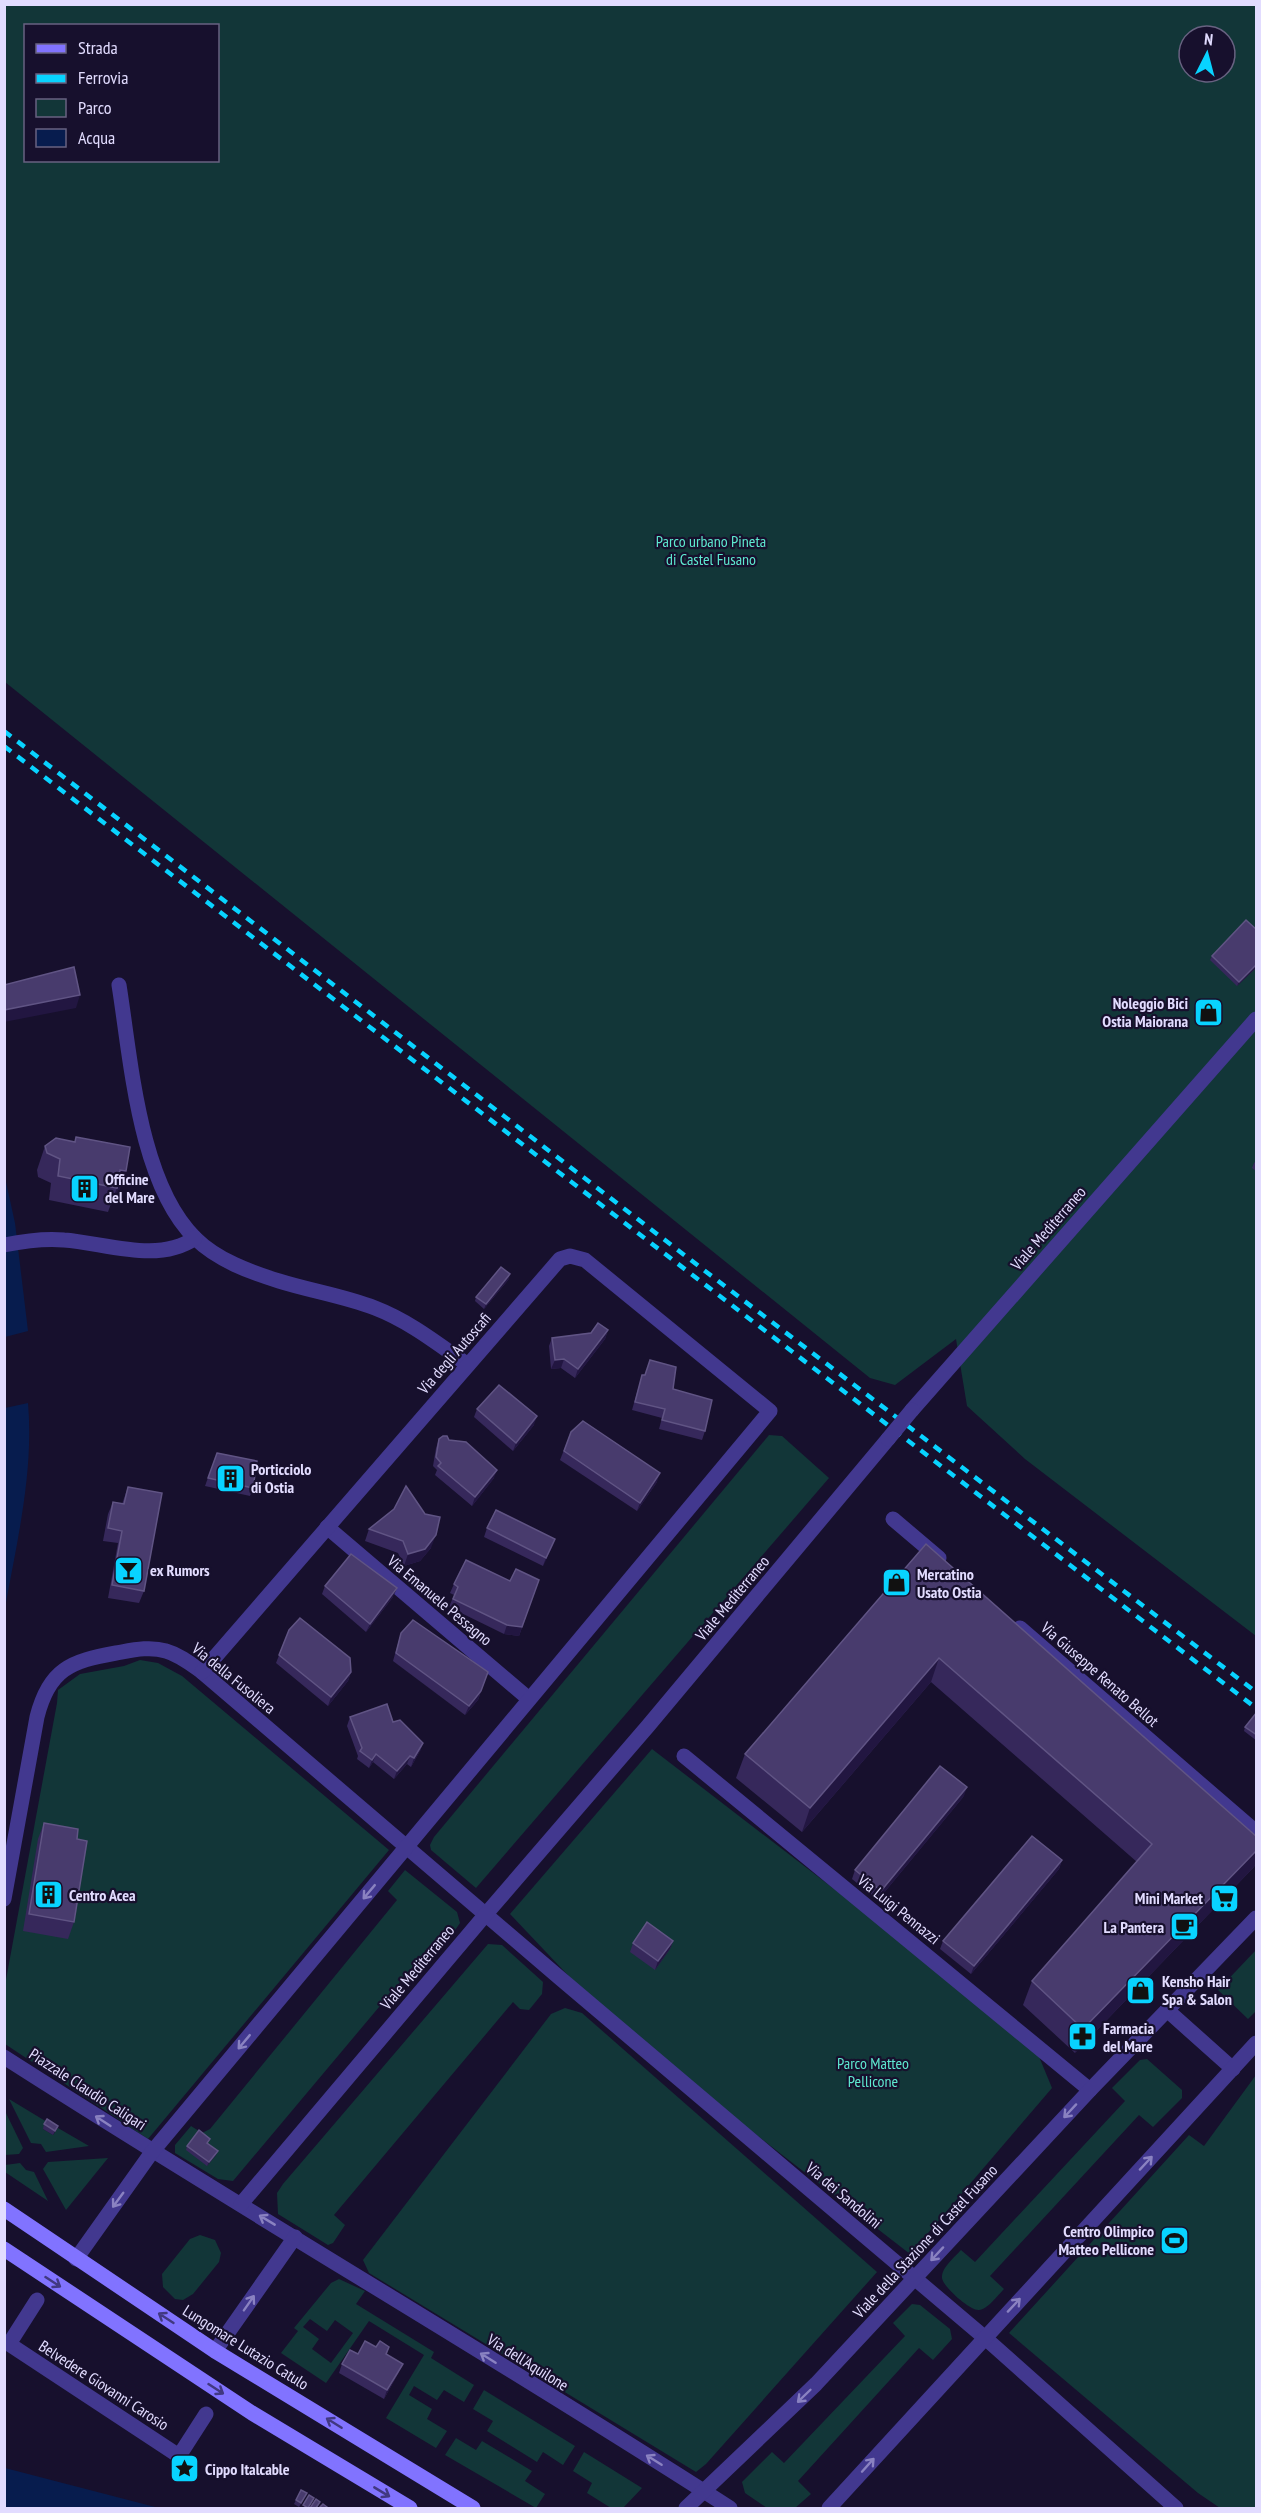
<svg xmlns="http://www.w3.org/2000/svg" width="1261" height="2513" font-family="'PT Sans Narrow',sans-serif">
  <style>
    .green { fill: #123638; fill-rule: evenodd }
    .water { fill: #071c4e }
    .lines { fill: none; stroke-linecap: round; stroke-linejoin: round }
    .street { stroke: #42388f; stroke-width: 15 }
    .secondary { stroke: #8173ff; stroke-width: 15 }
    .rail { stroke: #08d3ff; stroke-width: 4.5; stroke-dasharray: 9 8; stroke-linecap: butt }
    .street-bridge { stroke: #42388f; stroke-width: 15 }
    .wall { fill: #36285b }
    .shaded-wall { fill: #221641 }
    .building { fill: #483b6d; stroke: #605484; stroke-width: 1.5 }
    .oneway { stroke: #8a82c1 }
    .oneway2 { stroke: #413881 }
    .labels { text-anchor: middle; dominant-baseline: central; stroke-width: 4.5; stroke-linejoin: round; paint-order: stroke }
    .park-label { font-size: 16px; fill: #5ee9d0; stroke: #17102d }
    .poi-label { font-size: 16px; font-weight: bold; fill: #e2dcff; stroke: #17102d; text-anchor: start }
    .street-label { font-size: 16px; fill: #e2dcff; stroke: #17102d }
  </style>
  <rect width="100%" height="100%" fill="#17102d"/>
  <g class="green">
    <path d="M4 5H1256V1636L1025 1459 967 1406 956 1339 895 1385 870 1378 5 682ZM26 26H218V160H26ZM1189 36H1225V72H1189Z"/>
    <path d="M769 1435 782 1436 829 1478 476 1888 431 1850 430 1845 434 1837Z"/>
    <path d="M140 1660 158 1663 182 1676 389 1850 148 2139 5 2044V1985L57 1703 58 1690 80 1674 124 1666Z"/>
    <path d="M652 1749 1033 2042 1052 2088 910 2254 616 2026 510 1914Z"/>
    <path d="M405 1870 457 1912 460 1923 451 1936 442 1932 233 2181 218 2179 175 2153V2145L191 2126 202 2133 210 2129 397 1900 388 1891Z"/>
    <path d="M488 1944 502 1945 543 1982 542 1994 529 2010 520 2009 513 2002 334 2215 345 2225 333 2243 328 2245 278 2214 277 2193 283 2184Z"/>
    <path d="M1256 1950V2011L1248 2019 1218 1990Z"/>
    <path d="M565 2008 582 2013 877 2272 706 2464 696 2472 369 2273 363 2260 551 2014Z"/>
    <path d="M1147 2059 1182 2090V2098L1153 2127 1139 2115 990 2276 1004 2289C998 2295 987 2310 979 2310 970 2311 941 2285 942 2277 942 2267 955 2257 961 2250L975 2262 1125 2101 1112 2088 1140 2060Z"/>
    <path d="M1256 2075V2508H1220L1198 2493 1009 2333 1189 2135 1204 2146Z"/>
    <path d="M9 2099 47 2122 43 2129 53 2135 58 2128 89 2146 46 2152 41 2144 31 2143Z"/>
    <path d="M5 2111 23 2148 19 2154 5 2155Z"/>
    <path d="M108 2158 66 2210 43 2169 48 2162Z"/>
    <path d="M20 2163 26 2170 34 2172 48 2201 5 2172V2165Z"/>
    <path d="M200 2235 215 2240 221 2253 219 2262 193 2294 183 2300 175 2299 163 2287 162 2274 190 2239Z"/>
    <path d="M339 2279 365 2291 356 2304 434 2352 431 2358 474 2385 464 2402 444 2390 437 2400 414 2386 409 2395 432 2409 427 2419 447 2431 436 2448 386 2418 424 2355 369 2321 326 2383 281 2353 298 2331 294 2328 331 2283ZM310 2319 327 2331 335 2320 353 2333 331 2363 312 2349 319 2339 303 2327Z"/>
    <path d="M912 2304 920 2305 950 2329 952 2339 933 2360 919 2348 798 2481 811 2494 795 2508H767L745 2493 742 2482 772 2452 784 2463 905 2336 893 2323Z"/>
    <path d="M484 2390 575 2446 563 2465 543 2452 537 2462 487 2431 493 2421 473 2409Z"/>
    <path d="M456 2438 476 2450 482 2441 532 2471 525 2481 545 2494 536 2508 445 2455Z"/>
    <path d="M584 2452 642 2488 623 2508H611L587 2493 592 2483 573 2471Z"/>
  </g>
  <g class="water">
    <path d="M4 1173 15 1223 28 1331 5 1337Z"/>
    <path d="M28 1403C34 1472 17 1541 5 1608V1408Z"/>
    <path d="M4 2468H5L159 2508H5Z"/>
  </g>
  <g class="lines">
    <g class="street">
      <path d="M119 985C131 1060 139 1183 195 1238 217 1260 250 1272 279 1281 311 1291 344 1296 375 1308 409 1321 438 1344 468 1365"/>
      <path d="M4 1245C24 1241 44 1238 64 1240 105 1243 158 1264 195 1238"/>
      <path d="M912 1410 1256 1019"/>
      <path d="M893 1519 939 1558"/>
      <path d="M327 1527 529 1699"/>
      <path d="M1020 1628 1256 1832"/>
      <path d="M684 1756 1090 2090"/>
      <path d="M4 1899 37 1717C49 1669 71 1661 116 1653 133 1650 150 1646 166 1651 180 1655 191 1664 202 1672L561 1979 984 2337 1176 2508"/>
      <path d="M1167 2010 1233 2069"/>
      <path d="M4 2057C244 2211 491 2354 730 2508"/>
      <path d="M241 2204 486 1914 648 1726 888 1439"/>
      <path d="M76 2259 152 2152 770 1411 585 1260 570 1256 560 1259 202 1672"/>
      <path d="M37 2300 9 2344 179 2456 206 2414"/>
      <path d="M215 2351 295 2237"/>
      <path d="M686 2508 816 2384 1090 2090 1256 1918"/>
      <path d="M829 2508 1256 2043"/>
    </g>
    <g class="secondary">
      <path d="M4 2209 215 2351 473 2508"/>
      <path d="M4 2249 252 2413 410 2508"/>
    </g>
    <g class="rail">
      <path d="M4 731 709 1274 1256 1692"/>
      <path d="M4 746 1256 1708"/>
    </g>
    <path class="street-bridge" d="M888 1439 912 1410"/>
  </g>
  <g class="wall">
    <path d="M1257 930V967L1237 986 1210 960 1212 956Z"/>
    <path d="M76 1137 130 1147 118 1195H114L108 1212 49 1200 51 1183 38 1177 37 1170 45 1146 75 1142Z"/>
    <path d="M1257 1160V1172L1252 1168 1254 1163Z"/>
    <path d="M509 1279 484 1309 475 1301 476 1297Z"/>
    <path d="M608 1330 605 1339 575 1378 561 1368 551 1369 549 1346 552 1338Z"/>
    <path d="M642 1375 673 1389 705 1431 702 1440 659 1429 662 1418 632 1410Z"/>
    <path d="M477 1409 534 1425 513 1451 474 1417Z"/>
    <path d="M571 1432 657 1482 637 1511 560 1460Z"/>
    <path d="M439 1439 449 1440 494 1478 472 1506 435 1475 437 1470 433 1466 436 1448Z"/>
    <path d="M217 1453 253 1488 250 1496 205 1486Z"/>
    <path d="M128 1487 144 1591 139 1603 108 1598 118 1543 103 1541 108 1514 113 1502 122 1504Z"/>
    <path d="M487 1528 555 1539 543 1566 484 1537Z"/>
    <path d="M369 1529 431 1548 420 1561 404 1566 398 1553 365 1541Z"/>
    <path d="M926 1544 1257 1837V1861L1254 1867 1075 2053 1023 2005 1032 1981 1137 1862 931 1682 802 1832 736 1778 745 1754Z"/>
    <path d="M539 1580 519 1636 504 1634 449 1607 454 1595 450 1593 454 1584Z"/>
    <path d="M325 1586 393 1597 366 1632 322 1594Z"/>
    <path d="M289 1630 351 1672 348 1681 328 1706 276 1663Z"/>
    <path d="M401 1633 488 1672 478 1700 465 1715 393 1661Z"/>
    <path d="M1257 1712V1741L1244 1731 1245 1727Z"/>
    <path d="M350 1717 393 1722 423 1743 420 1751 411 1767 407 1764 394 1779 373 1762 369 1768 357 1759 358 1756 347 1726Z"/>
    <path d="M964 1796 878 1900 852 1879 855 1870Z"/>
    <path d="M44 1823 74 1922 68 1939 23 1931 38 1839Z"/>
    <path d="M1062 1860 1059 1869 971 1974 940 1949 943 1941Z"/>
    <path d="M673 1941 670 1949 655 1970 630 1952 633 1943Z"/>
    <path d="M44 2124 58 2126 53 2135 43 2129Z"/>
    <path d="M208 2144 216 2155 207 2166 186 2150 187 2146Z"/>
    <path d="M376 2347H389L387 2354 399 2372 384 2399 339 2373 342 2364 358 2354Z"/>
    <path d="M307 2493 299 2507 294 2504 296 2500Z"/>
  </g>
  <g class="shaded-wall">
    <path d="M1257 964V967L1237 986 1239 982Z"/>
    <path d="M80 995 76 1008 4 1022V1010Z"/>
    <path d="M120 1170 126 1171 118 1195H114L117 1188Z"/>
    <path d="M510 1274 509 1279 484 1309 486 1304Z"/>
    <path d="M608 1330 605 1339 575 1378 578 1369Z"/>
    <path d="M564 1359 561 1368 551 1369 555 1360Z"/>
    <path d="M537 1416 534 1425 513 1451 516 1443Z"/>
    <path d="M497 1470 494 1478 472 1506 475 1497Z"/>
    <path d="M660 1473 657 1482 637 1511 640 1503Z"/>
    <path d="M436 1535 431 1548 420 1561 404 1566 408 1554Z"/>
    <path d="M555 1539 552 1548 543 1566 546 1558Z"/>
    <path d="M397 1588 393 1597 366 1632 370 1624Z"/>
    <path d="M507 1625 522 1627 519 1636 504 1634Z"/>
    <path d="M939 1658 931 1682 802 1832 810 1808Z"/>
    <path d="M351 1672 348 1681 328 1706 331 1697Z"/>
    <path d="M481 1691 478 1700 465 1715 469 1706Z"/>
    <path d="M423 1743 420 1751 411 1767 414 1758Z"/>
    <path d="M376 1754 373 1762 369 1768 372 1760Z"/>
    <path d="M410 1756 407 1764 394 1779 397 1771Z"/>
    <path d="M967 1787 964 1796 878 1900 881 1891Z"/>
    <path d="M1257 1850V1861L1254 1867 1075 2053 1083 2029Z"/>
    <path d="M1062 1860 1059 1869 971 1974 974 1966Z"/>
    <path d="M673 1941 670 1949 655 1970 658 1961Z"/>
    <path d="M218 2151 216 2155 207 2166 209 2162Z"/>
    <path d="M403 2364 399 2372 384 2399 387 2390Z"/>
  </g>
  <g class="building">
    <path d="M1246 920 1257 930V964L1239 982 1212 956Z"/>
    <path d="M74 967 80 995 4 1010V985Z"/>
    <path d="M76 1137 130 1147 126 1171 120 1170 117 1188 58 1176 60 1159 47 1153 45 1146 56 1138 75 1142Z"/>
    <path d="M501 1267 510 1274 486 1304 476 1297Z"/>
    <path d="M598 1323 608 1330 578 1369 564 1359 555 1360 552 1338 591 1333Z"/>
    <path d="M650 1360 676 1367 673 1389 712 1400 705 1431 662 1420 665 1409 635 1402 642 1375H645Z"/>
    <path d="M499 1385 537 1416 516 1443 477 1409Z"/>
    <path d="M583 1421 660 1473 640 1503 564 1451 571 1432Z"/>
    <path d="M443 1436H447L449 1440 466 1442 497 1470 475 1497 438 1466 441 1463 436 1457 439 1439Z"/>
    <path d="M217 1453 257 1461 253 1488 208 1478Z"/>
    <path d="M406 1486 425 1514 440 1517 436 1535 425 1549 408 1554 403 1541 369 1529 394 1509Z"/>
    <path d="M128 1487 162 1493 144 1591 112 1585 122 1531 108 1528 113 1502 124 1504Z"/>
    <path d="M496 1510 555 1539 546 1558 487 1528Z"/>
    <path d="M926 1544 1257 1837V1850L1083 2029 1032 1981 1152 1844 939 1658 810 1808 745 1754Z"/>
    <path d="M351 1554 397 1588 370 1624 325 1586Z"/>
    <path d="M466 1560 510 1581 516 1569 539 1580 522 1627 507 1625 453 1599 458 1587 454 1584Z"/>
    <path d="M300 1618 350 1658 351 1672 331 1697 279 1655 289 1630Z"/>
    <path d="M413 1620 488 1672 481 1691 469 1706 396 1653 401 1633Z"/>
    <path d="M387 1704 393 1722 400 1720 423 1743 414 1758 410 1756 397 1771 376 1754 372 1760 360 1751 362 1748 350 1717Z"/>
    <path d="M1257 1712V1735L1245 1727Z"/>
    <path d="M940 1766 967 1787 881 1891 855 1870Z"/>
    <path d="M44 1823 78 1829 77 1839 87 1841 74 1922 29 1914Z"/>
    <path d="M1032 1836 1062 1860 974 1966 943 1941Z"/>
    <path d="M647 1922 673 1941 658 1961 633 1943Z"/>
    <path d="M47 2119 58 2126 55 2131 44 2124Z"/>
    <path d="M199 2130 210 2139 207 2143 218 2151 209 2162 187 2146Z"/>
    <path d="M365 2341 376 2347 380 2341 389 2347 386 2354 403 2364 387 2390 342 2364 350 2350 358 2354Z"/>
    <path d="M301 2490 307 2493 301 2503 296 2500Z"/>
    <path d="M309 2495 314 2498 308 2508 303 2505Z"/>
    <path d="M316 2499 320 2502 316 2508H310Z"/>
    <path d="M323 2504 327 2507 326 2508H319Z"/>
  </g>
  <defs><path id="oneway-shaft" d="M-6 0H5M1.5-3L5.5 0L1.5 3" fill="none" stroke-width="1.6" stroke-linecap="round" stroke-linejoin="round" transform="scale(1.5)"/></defs>
  <g class="oneway">
    <use href="#oneway-shaft" transform="translate(369 1892) rotate(130)"/>
    <use href="#oneway-shaft" transform="translate(244 2042) rotate(130)"/>
    <use href="#oneway-shaft" transform="translate(1070 2111) rotate(133)"/>
    <use href="#oneway-shaft" transform="translate(103 2121) rotate(-147)"/>
    <use href="#oneway-shaft" transform="translate(1146 2163) rotate(-47)"/>
    <use href="#oneway-shaft" transform="translate(118 2200) rotate(126)"/>
    <use href="#oneway-shaft" transform="translate(267 2220) rotate(-149)"/>
    <use href="#oneway-shaft" transform="translate(937 2254) rotate(133)"/>
    <use href="#oneway-shaft" transform="translate(249 2303) rotate(-55)"/>
    <use href="#oneway-shaft" transform="translate(1014 2305) rotate(-47)"/>
    <use href="#oneway-shaft" transform="translate(488 2358) rotate(-148)"/>
    <use href="#oneway-shaft" transform="translate(804 2396) rotate(136)"/>
    <use href="#oneway-shaft" transform="translate(654 2460) rotate(-148)"/>
    <use href="#oneway-shaft" transform="translate(868 2465) rotate(-48)"/>
  </g>
  <g class="oneway2">
    <use href="#oneway-shaft" transform="translate(53 2282) rotate(33)"/>
    <use href="#oneway-shaft" transform="translate(166 2318) rotate(-147)"/>
    <use href="#oneway-shaft" transform="translate(216 2389) rotate(33)"/>
    <use href="#oneway-shaft" transform="translate(334 2423) rotate(-148)"/>
    <use href="#oneway-shaft" transform="translate(382 2492) rotate(31)"/>
  </g>
  <defs>
    <symbol id="shop-square" viewBox="-11 -11 22 22"><rect x="-9" y="-9" width="18" height="18" rx="4" fill="#08d3ff" stroke="#17102d"/><path d="M-5-2.5h2.3a2.7 3.5 0 0 1 5.4 0H5L5.5 6h-11ZM-1.5-2.5h3a1.5 2.3 0 0 0-3 0Z" fill="#111"/></symbol>
    <symbol id="building-square" viewBox="-11 -11 22 22"><rect x="-9" y="-9" width="18" height="18" rx="4" fill="#08d3ff" stroke="#17102d"/><path d="M-4-6H4V6H1V3H-1V6H-4ZM-2.5-4.3h1.7v1.8h-1.7ZM.8-4.3h1.7v1.8H.8ZM-2.5-1h1.7V.8h-1.7ZM.8-1h1.7V.8H.8Z" fill="#111"/></symbol>
    <symbol id="bar-square" viewBox="-11 -11 22 22"><rect x="-9" y="-9" width="18" height="18" rx="4" fill="#08d3ff" stroke="#17102d"/><path d="M-6-5H6L.8 .8V4.5H3.5V6h-7V4.5H-.8V.8Z" fill="#111"/></symbol>
    <symbol id="supermarket-square" viewBox="-11 -11 22 22"><rect x="-9" y="-9" width="18" height="18" rx="4" fill="#08d3ff" stroke="#17102d"/><path d="M-6-5.5h2.5l.6 2H6L4.5 2H-2.5L-4.4-4H-6ZM-1.5 3.2a1.3 1.3 0 1 0 .1 0ZM3 3.2a1.3 1.3 0 1 0 .1 0Z" fill="#111"/></symbol>
    <symbol id="cafe-square" viewBox="-11 -11 22 22"><rect x="-9" y="-9" width="18" height="18" rx="4" fill="#08d3ff" stroke="#17102d"/><path d="M-5.5-4.5H6V0H3Q3 3.5 0 3.5H-2.5Q-5.5 3.5-5.5 0ZM3-3.2v2h1.7v-2ZM-6 4.5H4V6H-6Z" fill="#111"/></symbol>
    <symbol id="pharmacy-square" viewBox="-11 -11 22 22"><rect x="-9" y="-9" width="18" height="18" rx="4" fill="#08d3ff" stroke="#17102d"/><path d="M-2-6h4v4h4v4h-4v4h-4v-4h-4v-4h4Z" fill="#111"/></symbol>
    <symbol id="stadium-square" viewBox="-11 -11 22 22"><rect x="-9" y="-9" width="18" height="18" rx="4" fill="#08d3ff" stroke="#17102d"/><path d="M0-5a6.5 5 0 1 0 0 10a6.5 5 0 1 0 0-10ZM-3.5-1.8h7v3.6h-7Z" fill="#111"/></symbol>
    <symbol id="sight-square" viewBox="-11 -11 22 22"><rect x="-9" y="-9" width="18" height="18" rx="4" fill="#08d3ff" stroke="#17102d"/><path d="M0-6L1.8-2.2L6-1.7L2.9 1.2L3.7 5.4L0 3.3L-3.7 5.4L-2.9 1.2L-6-1.7L-1.8-2.2Z" fill="#111"/></symbol>
  </defs>
  <g fill-rule="evenodd">
    <use href="#shop-square" x="1192" y="996" width="33" height="33"/>
    <use href="#building-square" x="68" y="1172" width="33" height="33"/>
    <use href="#building-square" x="214" y="1462" width="33" height="33"/>
    <use href="#bar-square" x="112" y="1554" width="33" height="33"/>
    <use href="#shop-square" x="880" y="1566" width="33" height="33"/>
    <use href="#building-square" x="32" y="1878" width="33" height="33"/>
    <use href="#supermarket-square" x="1208" y="1882" width="33" height="33"/>
    <use href="#cafe-square" x="1168" y="1910" width="33" height="33"/>
    <use href="#shop-square" x="1124" y="1974" width="33" height="33"/>
    <use href="#pharmacy-square" x="1066" y="2020" width="33" height="33"/>
    <use href="#stadium-square" x="1158" y="2224" width="33" height="33"/>
    <use href="#sight-square" x="168" y="2452" width="33" height="33"/>
  </g>
  <g class="labels">
    <g class="park-label">
      <text x="711" y="541">Parco urbano Pineta<tspan x="711" dy="18">di Castel Fusano</tspan></text>
      <text x="873" y="2063">Parco Matteo<tspan x="873" dy="18">Pellicone</tspan></text>
    </g>
    <g class="poi-label">
      <text x="1188" y="1003" text-anchor="end">Noleggio Bici<tspan x="1188" dy="18">Ostia Maiorana</tspan></text>
      <text x="105" y="1179">Officine<tspan x="105" dy="18">del Mare</tspan></text>
      <text x="251" y="1469">Porticciolo<tspan x="251" dy="18">di Ostia</tspan></text>
      <text x="150" y="1570">ex Rumors</text>
      <text x="917" y="1574">Mercatino<tspan x="917" dy="18">Usato Ostia</tspan></text>
      <text x="69" y="1895">Centro Acea</text>
      <text x="1203" y="1898" text-anchor="end">Mini Market</text>
      <text x="1164" y="1927" text-anchor="end">La Pantera</text>
      <text x="1162" y="1981">Kensho Hair<tspan x="1162" dy="18">Spa &amp; Salon</tspan></text>
      <text x="1103" y="2028">Farmacia<tspan x="1103" dy="18">del Mare</tspan></text>
      <text x="1154" y="2231" text-anchor="end">Centro Olimpico<tspan x="1154" dy="18">Matteo Pellicone</tspan></text>
      <text x="205" y="2469">Cippo Italcable</text>
    </g>
    <g class="street-label">
      <text transform="translate(1048 1228) rotate(-49)">Viale Mediterraneo</text>
      <text transform="translate(454 1353) rotate(-49)">Via degli Autoscafi</text>
      <text transform="translate(732 1598) rotate(-50)">Viale Mediterraneo</text>
      <text transform="translate(440 1600) rotate(40)">Via Emanuele Pessagno</text>
      <text transform="translate(1100 1674) rotate(41)">Via Giuseppe Renato Bellot</text>
      <text transform="translate(234 1678) rotate(39)">Via della Fusoliera</text>
      <text transform="translate(899 1909) rotate(39)">Via Luigi Pennazzi</text>
      <text transform="translate(417 1967) rotate(-50)">Viale Mediterraneo</text>
      <text transform="translate(88 2089) rotate(33)">Piazzale Claudio Caligari</text>
      <text transform="translate(844 2195) rotate(40)">Via dei Sandolini</text>
      <text transform="translate(925 2241) rotate(-47)">Viale della Stazione di Castel Fusano</text>
      <text transform="translate(246 2347) rotate(32)">Lungomare Lutazio Catulo</text>
      <text transform="translate(528 2362) rotate(32)">Via dell'Aquilone</text>
      <text transform="translate(104 2385) rotate(33)">Belvedere Giovanni Carosio</text>
    </g>
  </g>
  <rect width="1261" height="2513" fill="none" stroke="#e2dcff" stroke-width="12"/>
  <rect x="24" y="24" width="195" height="138" fill="#17102d" stroke="#686281" stroke-width="1.5"/>
  <rect x="36" y="44" width="30" height="9" fill="#8173ff" stroke="#686281" stroke-width="1.5"/>
  <text x="78" y="54" font-size="18" fill="#e2dcff">Strada</text>
  <rect x="36" y="74" width="30" height="9" fill="#08d3ff" stroke="#686281" stroke-width="1.5"/>
  <text x="78" y="84" font-size="18" fill="#e2dcff">Ferrovia</text>
  <rect x="36" y="99" width="30" height="18" fill="#123638" stroke="#686281" stroke-width="1.5"/>
  <text x="78" y="114" font-size="18" fill="#e2dcff">Parco</text>
  <rect x="36" y="129" width="30" height="18" fill="#071c4e" stroke="#686281" stroke-width="1.5"/>
  <text x="78" y="144" font-size="18" fill="#e2dcff">Acqua</text>
  <g transform="translate(1207 54) rotate(6)"><circle r="28" fill="#17102d" stroke="#686281" stroke-width="1.5"/>
  <path d="M0-4.5L10 22L0 15L-10 22Z" fill="#08d3ff"/>
  <text y="-9" font-size="16" font-weight="bold" text-anchor="middle" fill="#e2dcff">N</text>
  </g>
</svg>
